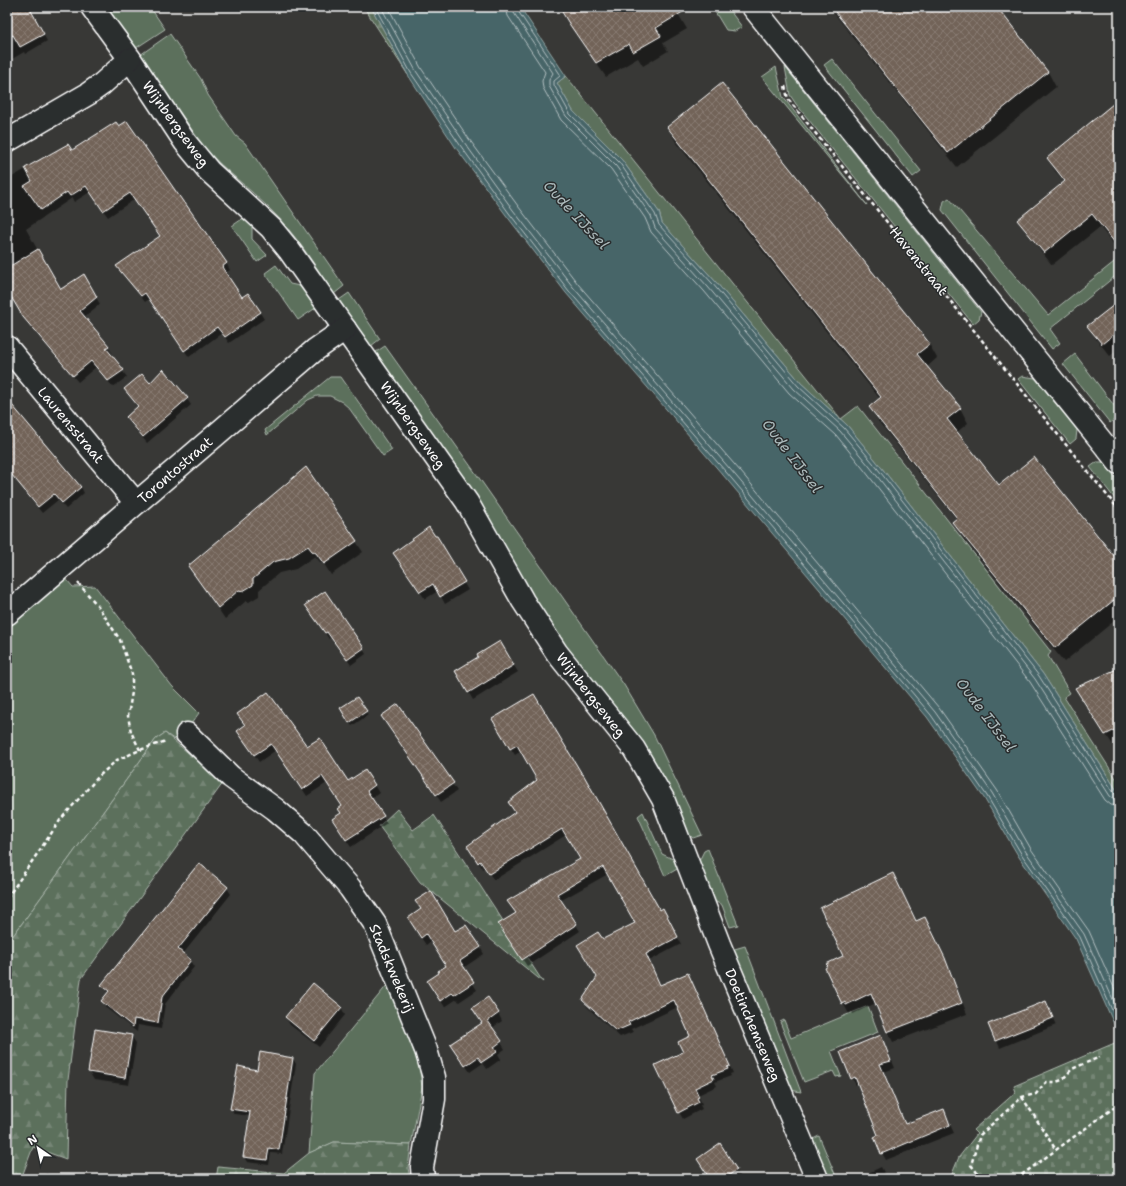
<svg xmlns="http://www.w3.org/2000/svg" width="1126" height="1186" font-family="'Shantell Sans',sans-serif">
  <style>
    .green { fill: #5b705c; stroke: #adb8ae }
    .forest { fill: url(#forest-firs); stroke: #adb8ae }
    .cemetery { fill: url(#cemetery-stones); stroke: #adb8ae }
    .water { fill: #476568; stroke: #91a3a4 }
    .shadow { fill: #0007 }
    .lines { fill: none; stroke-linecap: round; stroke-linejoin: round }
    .shore { stroke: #b5c1c3; stroke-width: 1 }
    .building { fill: url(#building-cross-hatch); stroke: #fff }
    .minor-casing { stroke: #fff; stroke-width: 25 }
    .path { stroke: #fff; stroke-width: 2.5; stroke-dasharray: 4 3; stroke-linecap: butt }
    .minor { stroke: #2a2d2e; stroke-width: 22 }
    .labels { text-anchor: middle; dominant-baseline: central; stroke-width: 3; stroke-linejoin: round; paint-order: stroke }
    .street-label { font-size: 14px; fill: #fff; stroke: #2a2d2e }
    .water-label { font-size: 15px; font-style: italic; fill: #acbabb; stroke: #2a2d2e }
  </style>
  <defs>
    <pattern id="forest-firs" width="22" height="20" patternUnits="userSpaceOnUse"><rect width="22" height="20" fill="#5b705c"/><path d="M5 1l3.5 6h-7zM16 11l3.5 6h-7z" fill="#748574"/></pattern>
    <pattern id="cemetery-stones" width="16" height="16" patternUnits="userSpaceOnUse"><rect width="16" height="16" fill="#5b705c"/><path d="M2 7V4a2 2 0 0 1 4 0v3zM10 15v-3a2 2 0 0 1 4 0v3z" fill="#748574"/></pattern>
    <pattern id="building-cross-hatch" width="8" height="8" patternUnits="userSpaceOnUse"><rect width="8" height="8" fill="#726358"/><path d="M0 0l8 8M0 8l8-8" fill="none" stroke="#877a71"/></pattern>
  </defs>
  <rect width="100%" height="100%" fill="#383836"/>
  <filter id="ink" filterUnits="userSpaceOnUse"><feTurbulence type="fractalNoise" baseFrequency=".025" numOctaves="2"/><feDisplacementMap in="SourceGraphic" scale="8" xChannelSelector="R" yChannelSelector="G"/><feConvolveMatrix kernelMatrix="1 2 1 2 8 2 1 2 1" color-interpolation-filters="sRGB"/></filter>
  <g filter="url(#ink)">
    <g class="green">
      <path d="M106 7H150L165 29 136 48Z"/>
      <path d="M712 7H727L742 27 735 31 726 30Z"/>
      <path d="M170 34 201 79 208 95 236 136 245 143 344 286 334 294C314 264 295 233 269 208 249 188 226 171 206 150L140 55Z"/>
      <path d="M832 59 921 171 913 177 824 65Z"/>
      <path d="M776 67 783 97 867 205 762 77Z"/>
      <path d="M785 67 981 312 979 319 973 324 796 104 790 95Z"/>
      <path d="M566 76 841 419 858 406 1051 652 1048 656 1070 693 1064 697 1119 783V794L1043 674 877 462 847 425 801 383 715 281 662 223 659 212 622 160 573 111 557 83Z"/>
      <path d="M949 198 1048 315 1119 258V273L1050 329 1060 343 1052 349 942 210 944 201Z"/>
      <path d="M245 217 252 223V239L267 255 257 262 232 226Z"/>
      <path d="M276 265 290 284 304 287 317 307 298 320 265 273Z"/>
      <path d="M349 293 380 339 371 346 339 300Z"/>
      <path d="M385 346 477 475 624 685 654 735 702 835 693 838 687 833 554 633 475 497 376 352Z"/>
      <path d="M1075 354 1119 412V416L1110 423 1063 364Z"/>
      <path d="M1022 376 1035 378 1077 430 1076 439 1070 444 1018 379Z"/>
      <path d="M330 377H341L392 450 383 456 349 408 342 402 330 396H317L308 400 267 435 265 430Z"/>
      <path d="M1097 462H1103L1119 482V504L1090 467Z"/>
      <path d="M67 580 73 587 95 586 172 686 199 713 178 742 165 733 156 739 7 944V631L14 618 58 582Z"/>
      <path d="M643 812 662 854 675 860 679 868 665 876 638 816Z"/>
      <path d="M708 849 738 925 730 927 722 905 712 900 698 863 704 851Z"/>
      <path d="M745 946 801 1092 790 1090 731 950Z"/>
      <path d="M388 984 419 1065 422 1087 411 1145 334 1142 309 1153 315 1073Z"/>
      <path d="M868 1006 878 1032 831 1051 841 1076 836 1077 833 1071 804 1082 780 1022 784 1020 791 1038Z"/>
      <path d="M819 1136 835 1174 830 1175 824 1173 811 1140Z"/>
    </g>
    <g class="forest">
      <path d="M364 7H371L408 75 365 9Z"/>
      <path d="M165 733 223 783 81 979 68 1080 66 1159 33 1147 21 1179H7V944L156 739Z"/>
      <path d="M397 809 413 830 434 815 543 982 420 882 379 826Z"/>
      <path d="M334 1142 411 1145 408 1168 410 1179H216L218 1167 284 1173 309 1153Z"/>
    </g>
    <path class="cemetery" d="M1117 1042 1119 1046V1179H950L959 1157 977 1134 973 1130 1016 1092 1014 1086Z"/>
    <path class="water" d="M371 7H520L566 76 557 83 573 111 622 160 659 212 662 223 715 281 801 383 847 425 877 462 1043 674 1119 794V1035L1076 939 1019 857 984 798 927 717 729 482 566 293 506 215 456 148 408 75Z"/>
    <g class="shadow">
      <path d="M7 7H28L47 41 25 54 24 52 7 62Z"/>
      <path d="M560 7H674L687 29 663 43 668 51 643 66 638 58 606 77 580 40Z"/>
      <path d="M829 7H995L1048 72 1056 87 957 167Z"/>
      <path d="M1119 100V251L1100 227 1052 265 1026 232 1018 220 1065 182 1055 171 1048 158Z"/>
      <path d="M116 123 226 263 230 270 225 273 242 298 248 294 264 319 229 343 222 333 189 357 149 299 145 302 118 267 161 237 135 199 108 217 90 192 74 202 72 198 26 229 60 290 83 276 100 304 84 317 108 347 112 353 110 355 127 377 113 387 96 367 78 382 28 323 7 287V180L67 145 71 152Z"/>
      <path d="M668 128 929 344 937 358 927 367 960 408 968 423 956 433 999 486 1119 563V617L1064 662 962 537 954 522 957 520 878 421 870 407 880 399 676 142Z"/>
      <path d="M1119 302V351L1118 349 1110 356 1096 339 1089 326Z"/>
      <path d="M163 370 187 399 191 405 147 443 131 424 127 417 138 407 125 390 150 385Z"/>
      <path d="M7 400 81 487 84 493 66 509 58 500 42 513 7 470Z"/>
      <path d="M306 468 363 552 331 575 324 564 320 562 315 556 296 569 279 573 259 590V596L249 602 246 601 225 619 189 566Z"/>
      <path d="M436 537 468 590 445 604 438 591 425 599 394 553Z"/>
      <path d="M7 544 14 554 7 561Z"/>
      <path d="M310 611 363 649 366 654 351 665 331 637 329 639Z"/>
      <path d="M499 642 518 672 473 700 456 671 479 658Z"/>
      <path d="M1119 669V742L1113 745 1083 700Z"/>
      <path d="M533 695 660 911 666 916 681 944 649 961 661 986 691 981 733 1073 730 1074 731 1076 715 1082 717 1086 698 1095 702 1104 700 1105 702 1109 683 1119 679 1112 684 1053 692 1037 678 1007 631 1029 633 1032 620 1037 587 1007 583 1000 598 978 602 941 636 923 608 874 560 901 580 931 527 966 503 931 517 914 513 908 580 859 566 835 494 880 485 868 483 869 472 853 516 813 538 781 521 751 515 755 493 720Z"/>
      <path d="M357 698 368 715 352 726 343 712Z"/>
      <path d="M398 705 457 791 441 802 387 723Z"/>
      <path d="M243 738 307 748 348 782 365 771 379 793 371 799 387 823 351 847 337 827 343 806 327 783 307 796 276 750 259 762Z"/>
      <path d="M893 874 917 922 930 929 950 970 967 1014 893 1042 888 1032 876 1003 853 1014 852 1012 849 1014 843 1003 844 957Z"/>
      <path d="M227 888 231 894 183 954 190 961 194 967 165 1004 161 1029 138 1025 137 1032 106 1008 103 1001 109 994 102 985Z"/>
      <path d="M413 926 455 933 480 947 484 954 463 968 477 990 459 1002 457 999 445 1007 432 988 440 973 447 966 431 941 426 945Z"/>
      <path d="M1045 1002 1056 1025 1000 1048 990 1025Z"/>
      <path d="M341 1007 345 1015 319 1047 290 1025 286 1018Z"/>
      <path d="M473 1009 498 1013 502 1021 492 1028 505 1049 498 1054 501 1059 487 1069 483 1063 470 1072 456 1052 482 1024Z"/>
      <path d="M131 1036 136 1043 129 1085 94 1080 89 1072Z"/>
      <path d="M881 1036 895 1068 884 1072 905 1125 943 1110 954 1133 886 1160 882 1153 879 1136 859 1084 856 1085 852 1078Z"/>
      <path d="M293 1059 296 1064 282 1154 271 1153 269 1165 247 1162 244 1157 251 1116 234 1114 231 1108 258 1071Z"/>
      <path d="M881 1167 888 1179H856Z"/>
      <path d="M736 1170 741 1177 738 1179H706L710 1177Z"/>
      <path d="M46 1173 62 1179H43Z"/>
    </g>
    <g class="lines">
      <g class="shore">
        <path d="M375 7 411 73 460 145 509 213 569 291 732 479 931 715 987 796 1022 855 1080 937 1119 1026"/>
        <path d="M381 7 416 71 464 142 513 210 573 287 736 476 935 712 992 793 1026 852 1084 934 1119 1013"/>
        <path d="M388 7 421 68 469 139 518 206 578 284 741 472 939 708 997 790 1031 849 1089 931 1119 999"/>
        <path d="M506 7 508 16 545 72 542 81 543 88 561 120 611 169 645 218 651 232 704 291 789 393 836 435 865 471 1030 682 1105 800 1111 805 1119 806"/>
        <path d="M512 7 514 13 553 73 549 80V86L566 116 616 166 651 216 655 228 708 287 794 389 840 431 870 467 1035 679 1110 796 1114 799 1119 800"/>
        <path d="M517 7 518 11 560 74V76L554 81V85L570 114 619 162 655 214 659 225 712 283 798 386 844 428 874 464 1039 676 1114 793 1119 795"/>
      </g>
    </g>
    <g class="building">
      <path d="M7 7H29L44 34 20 47 13 35 7 38Z"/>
      <path d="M559 7H691L656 28 661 36 633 52 629 44 596 63 570 25Z"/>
      <path d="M831 7H997L1048 72 948 153Z"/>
      <path d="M722 83 930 344 917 354 961 408 947 419 999 485 1034 457 1119 562V596L1055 648 952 522 957 518 869 407 881 397 667 127Z"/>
      <path d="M1119 99V248L1092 214 1044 253 1017 220 1065 181 1047 158Z"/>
      <path d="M127 121 184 203H185L227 263 222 267 242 297 248 293 261 312 225 337 217 327 184 351 145 293 141 296 116 266 160 236 130 193 103 211 86 186 70 196 67 192 41 210 24 186 32 181 25 168 68 144 72 150 116 122 119 126Z"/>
      <path d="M38 249 61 289 84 274 97 297 80 311 109 346 106 348 124 370 108 381 91 361 73 376 23 317 7 290V268Z"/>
      <path d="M1119 301V330L1102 344 1087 326Z"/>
      <path d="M163 369 188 398 143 437 126 417 138 406 124 389 142 374 150 383Z"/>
      <path d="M7 399 81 487 62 503 54 494 38 507 7 469Z"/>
      <path d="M306 467 357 541 324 564 316 553 312 551 308 546 289 558 273 562 253 579V585L243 591 239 590 218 608 188 566Z"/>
      <path d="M429 527 435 536H437L465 582 440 597 433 584 420 592 393 553Z"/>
      <path d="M325 591 364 648 347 660 327 632 325 633 305 605Z"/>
      <path d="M500 641 514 665 468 693 455 671 478 657 477 655Z"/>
      <path d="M1119 668V728L1105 735 1075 688Z"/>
      <path d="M268 692 307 746 320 738 348 781 365 770 375 785 367 791 384 816 346 840 332 819 341 813 338 809 342 806 322 776 302 790 271 744 254 755 237 731 245 725 237 714Z"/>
      <path d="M534 694 582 774H583L660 910 663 908 678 937 646 954 660 985 688 973 730 1066 727 1067 728 1069 712 1075 714 1079 695 1088 699 1097 697 1098 699 1102 678 1113 655 1065 683 1052 678 1042 690 1036 674 1000 628 1022 630 1025 616 1031 582 1000 597 977 577 945 598 932 603 939 635 923 603 867 557 894 577 924 522 960 498 924 516 913 507 901 580 859 562 829 489 874 480 861 478 863 467 846 515 812 508 802 537 780 517 745 510 749 492 719Z"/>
      <path d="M357 697 367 711 349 723 340 708Z"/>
      <path d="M398 704 454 783 436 795 381 716Z"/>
      <path d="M199 863 228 887 178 949 191 960 162 997 158 1023 134 1019 133 1027 101 1001 109 991 101 985Z"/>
      <path d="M893 873 916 921 925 917 945 958 962 1003 887 1032 871 993 846 1005 845 1002 842 1004 825 968 828 966 826 964 843 956 820 908Z"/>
      <path d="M431 891 455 931 466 925 481 947 460 961 474 982 454 995 452 993 440 1001 427 981 439 973 438 971 446 966 426 934 421 938 408 918 421 909 415 901Z"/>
      <path d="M313 983 342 1007 314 1041 285 1017Z"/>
      <path d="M488 997 499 1013 488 1021 502 1041 494 1047 497 1052 482 1062 478 1057 465 1066 450 1044 482 1023 472 1008Z"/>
      <path d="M1046 1001 1053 1018 995 1041 988 1024Z"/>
      <path d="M95 1029 132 1035 125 1078 88 1072Z"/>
      <path d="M881 1035 891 1061 880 1064 905 1124 944 1109 950 1125 881 1154 874 1137 878 1135 855 1077 851 1079 840 1052Z"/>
      <path d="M260 1052 293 1058 279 1150 269 1148 267 1160 243 1157 250 1112 230 1109 238 1066 257 1070Z"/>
      <path d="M720 1143 737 1170 723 1179H710L697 1159Z"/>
    </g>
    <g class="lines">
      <defs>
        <g id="minor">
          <path d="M92 7 130 59 185 142 209 171 271 228 289 250 467 502 523 601 557 653 634 749 663 799 719 944 817 1179"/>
          <path d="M753 7 1119 463"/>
          <path d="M7 141 88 94 102 84 130 59"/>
          <path d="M7 347 136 503"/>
          <path d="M7 614 315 350 345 329"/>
          <path d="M187 734 231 777 275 809 304 834 350 888 375 924 426 1050 434 1077V1099L422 1167 423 1179"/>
        </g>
      </defs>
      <use href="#minor" class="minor-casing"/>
      <g class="path">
        <path d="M785 86 788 99 1046 420 1119 510"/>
        <path d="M78 583 98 606 120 640 132 674V692L128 716 131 732 140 750"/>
        <path d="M7 898 61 819 99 776 117 760 140 750 166 741"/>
        <path d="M1022 1097 1056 1150"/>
        <path d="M982 1179 971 1165 980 1135 1022 1097 1036 1094 1043 1085 1047 1082H1056L1062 1080 1072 1069 1100 1057"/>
        <path d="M1016 1179 1119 1104"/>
      </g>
      <use href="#minor" class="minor"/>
    </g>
  </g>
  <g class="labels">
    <g class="street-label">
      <text transform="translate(176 124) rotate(54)">Wijnbergseweg</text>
      <text transform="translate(919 261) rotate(51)">Havenstraat</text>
      <text transform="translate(71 425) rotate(50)">Laurensstraat</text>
      <text transform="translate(413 425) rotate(55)">Wijnbergseweg</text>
      <text transform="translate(175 470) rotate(-41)">Torontostraat</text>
      <text transform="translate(591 695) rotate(52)">Wijnbergseweg</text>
      <text transform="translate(392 968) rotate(67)">Stadskwekerij</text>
      <text transform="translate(753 1025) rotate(67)">Doetinchemseweg</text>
    </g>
    <g class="water-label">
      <text transform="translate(576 215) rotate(47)">Oude IJssel</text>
      <text transform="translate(792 456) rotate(53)">Oude IJssel</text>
      <text transform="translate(986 715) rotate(53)">Oude IJssel</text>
    </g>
  </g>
  <rect width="1126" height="1186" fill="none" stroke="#2a2d2e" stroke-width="24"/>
  <rect x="12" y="12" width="1102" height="1162" fill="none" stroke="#fff" stroke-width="1.5" filter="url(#ink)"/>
  <g transform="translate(38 1148) rotate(326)" stroke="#2a2d2e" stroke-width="3" paint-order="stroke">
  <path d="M0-3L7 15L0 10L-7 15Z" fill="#ffffff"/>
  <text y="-6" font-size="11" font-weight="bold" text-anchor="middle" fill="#ffffff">N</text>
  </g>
</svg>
